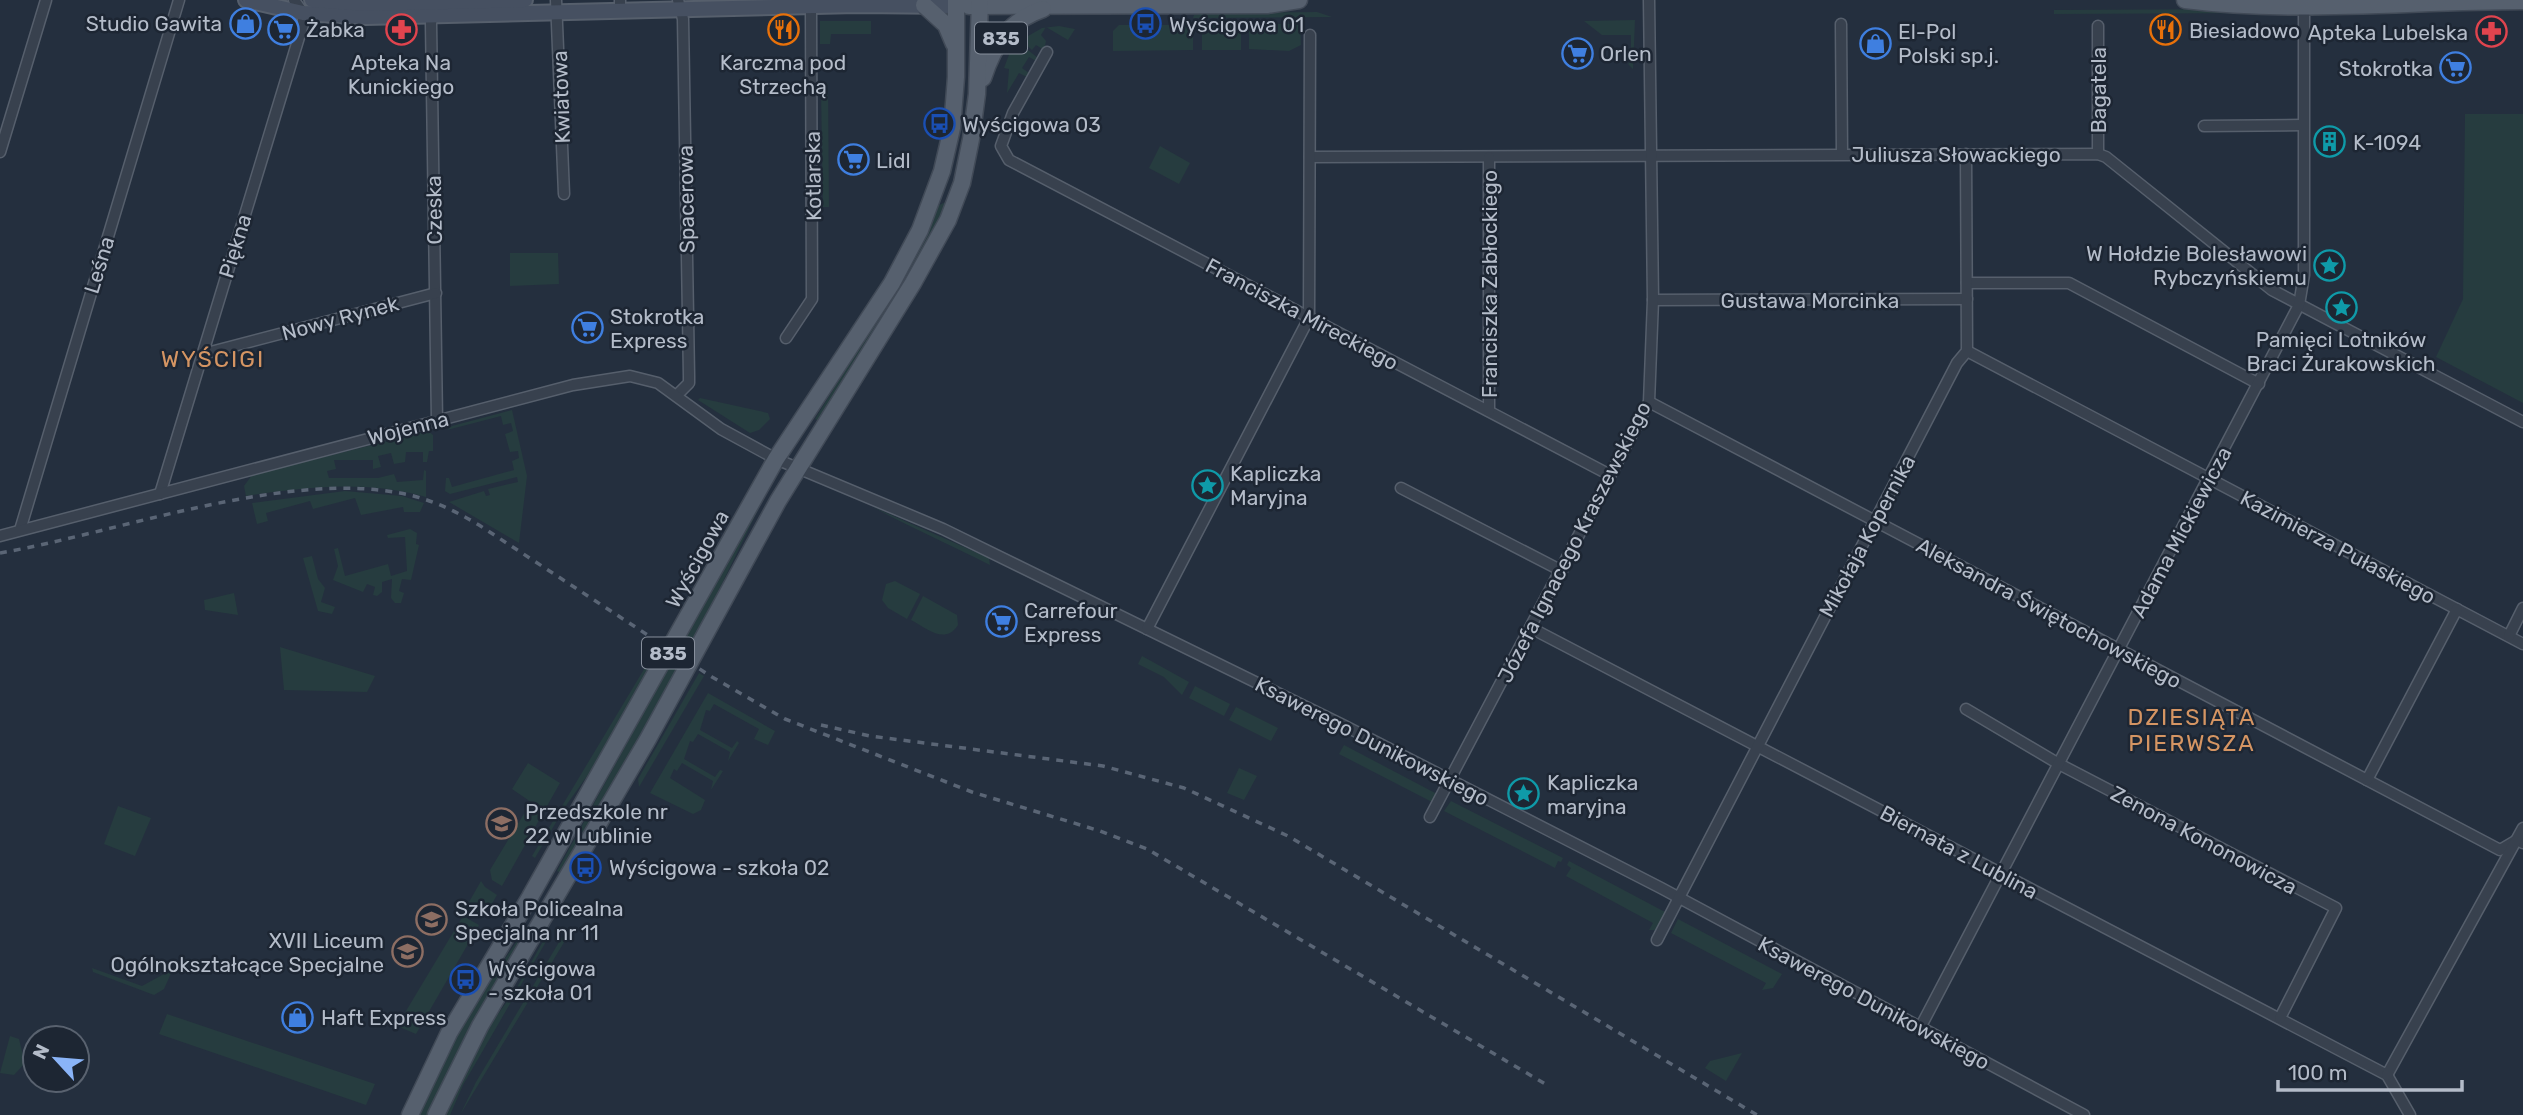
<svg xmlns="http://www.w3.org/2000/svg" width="2523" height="1115" font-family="Rubik,sans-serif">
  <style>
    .green { fill: #263c3f }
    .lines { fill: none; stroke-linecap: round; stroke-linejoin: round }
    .street-casing { stroke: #565f6c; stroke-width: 13 }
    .secondary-casing { stroke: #565f6c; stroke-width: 18 }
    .primary-casing { stroke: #414a57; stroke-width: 19 }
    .street { stroke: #38414e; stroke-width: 10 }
    .secondary { stroke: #465061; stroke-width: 14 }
    .primary { stroke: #56606e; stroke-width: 16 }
    .rail { stroke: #5a6575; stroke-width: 3.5; stroke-dasharray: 7 7; stroke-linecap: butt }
    .labels { text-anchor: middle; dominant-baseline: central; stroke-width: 5; stroke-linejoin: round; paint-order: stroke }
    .shield { fill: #1d2633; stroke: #878f9c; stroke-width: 2 }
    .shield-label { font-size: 19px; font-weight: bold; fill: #b4bcc9 }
    .poi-label { font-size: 21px; fill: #b4bcc9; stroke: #1d2633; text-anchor: start }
    .street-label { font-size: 21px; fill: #b4bcc9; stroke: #1d2633 }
    .neighbourhood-label { font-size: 23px; letter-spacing: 2px; fill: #d59563; stroke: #1d2633 }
  </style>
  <rect width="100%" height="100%" fill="#242f3e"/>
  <g class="green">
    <path d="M2255 9V13L2054 14V10Z"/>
    <path d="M1317 12 1332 17 1193 18 1194 15 1206 13Z"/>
    <path d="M1635 20 1633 69 1628 64 1631 61V35H1602L1584 21Z"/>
    <path d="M820 21H871V34H831L830 44H820Z"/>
    <path d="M1249 24H1300L1301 45 1289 51 1249 49Z"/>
    <path d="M1119 25H1193V50L1113 51V31Z"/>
    <rect x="1202" y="25" width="39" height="25"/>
    <path d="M1059 26 1075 29 1068 40 1046 27 1041 35 1046 41 1044 50 1036 45 1032 50 1021 40 1042 28Z"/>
    <path d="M1019 43 1038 58 1036 61 1029 57 1022 68 1029 73 1027 77 1019 73 1007 93 1009 69 1004 68 1010 52Z"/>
    <path d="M828 83 829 207H823L821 91Z"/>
    <path d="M2465 114H2523V403L2436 357 2463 299Z"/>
    <path d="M1160 146 1190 163 1179 184 1149 168Z"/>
    <path d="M948 201 919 259 819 421 815 419 905 274 937 206Z"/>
    <path d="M510 253H558L559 284 510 286Z"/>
    <path d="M700 398 768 413 770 419 759 430 750 433 698 400Z"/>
    <path d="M512 410 527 476 519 543 449 502 484 491 486 496 490 495 488 489 518 482 517 477 450 494 445 491 446 478H449L452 487 514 470 512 461 519 458 518 451 510 452 505 434 513 431 511 423 503 425 501 416 447 430 452 426Z"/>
    <path d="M428 431 433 435V451H429L427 462H423V452H406L405 462 394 464 391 453 378 456 381 467 373 469V460H334L336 469 327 471 329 478H378L394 474 397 482 423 480 424 470 426 471V497C364 480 308 487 246 496L244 486 252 475Z"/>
    <path d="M345 491 402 496 424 503 420 512H404L403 507 361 515 355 498 313 509 310 501 266 513 268 521 257 524 252 503Z"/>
    <path d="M755 506 759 508 686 657 678 651Z"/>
    <path d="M873 507 989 558 990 565C951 545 911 528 873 507Z"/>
    <path d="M410 529 417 533 416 544 419 545 411 580 402 579 399 591 404 593 401 603H395L391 598 392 579 382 582V592L377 596 373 595 375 587 367 584 363 592 333 580 338 566 334 549 338 548 345 576 388 564 391 576 407 571 405 537 388 538 387 535Z"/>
    <path d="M312 556 318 579 325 588 321 602 335 607 332 614 318 611 303 558Z"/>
    <path d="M895 581 920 594 907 619 888 608 882 600 886 584Z"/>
    <path d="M234 593 238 615 205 610 204 600Z"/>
    <path d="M923 596 957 615 958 625C945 645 928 629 911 620Z"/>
    <path d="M658 646 663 649 597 762 565 807 535 858 532 856Z"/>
    <path d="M280 647 375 676 367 692 284 690Z"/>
    <path d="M1142 656 1189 682 1182 695 1164 677 1138 664Z"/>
    <path d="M674 657 683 663 561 873 557 871Z"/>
    <path d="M699 673 704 676 639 787 638 779Z"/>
    <path d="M1195 686 1230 704 1224 716 1189 698Z"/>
    <path d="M708 693 775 731 768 745 754 739 759 729 714 704 710 711 706 710 700 730 732 748 737 741 739 743 728 761 730 752 698 734 693 742 690 741 684 759 715 777 720 770 723 771 711 790 713 781 682 763 677 771 674 769 670 778 705 800 701 810 693 814 650 793Z"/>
    <path d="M1236 707 1278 728 1271 741 1229 720Z"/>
    <path d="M1344 745 1437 794 1432 802 1339 754Z"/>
    <path d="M528 763 560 783 502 886 492 880 490 870 531 802 512 789Z"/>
    <path d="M1239 768 1257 776 1244 800 1227 793Z"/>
    <path d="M1451 801 1563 858 1561 862 1558 861 1555 868 1444 811Z"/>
    <path d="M118 806 151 818 135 856 104 844Z"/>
    <path d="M1569 861 1665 912 1656 930H1649L1653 923 1566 876 1571 868 1567 865Z"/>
    <path d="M481 881 485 887 497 895 483 919 465 909Z"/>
    <path d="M463 916 479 925 416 1034 397 1026Z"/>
    <path d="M1678 919 1782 974 1773 988 1762 990 1766 983 1671 933Z"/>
    <path d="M527 926 449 1070 429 1115H417L461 1024Z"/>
    <path d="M551 933 463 1085 450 1115H444L485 1032 516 989 546 936Z"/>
    <path d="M562 937 566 939 460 1115 476 1082Z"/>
    <path d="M92 968 142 986 164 974 166 968 172 971 164 989 154 995 93 972Z"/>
    <path d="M167 1014 375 1084 366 1105 159 1034Z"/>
    <path d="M10 1036 19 1039 25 1063 14 1075 0 1073Z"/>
    <path d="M1742 1053 1726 1081 1705 1068 1710 1061Z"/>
  </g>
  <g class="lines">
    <defs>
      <g id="street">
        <path d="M556 0 564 194"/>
        <path d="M620 0V11"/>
        <path d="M434 12 431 23 437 420"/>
        <path d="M1841 24 1842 154"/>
        <path d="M1047 52 1013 113 1001 146 1009 160 1610 475"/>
        <path d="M2204 126 2303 125"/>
        <path d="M0 152 46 0"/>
        <path d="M2098 154V26"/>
        <path d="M1310 157 2098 154 2106 157 2272 290 2523 422"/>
        <path d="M1967 283H2069L2259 384"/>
        <path d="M1653 300 1967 299"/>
        <path d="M786 338 812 299 811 8"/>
        <path d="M1967 351 2523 644"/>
        <path d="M203 354 436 293"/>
        <path d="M677 395 689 383V376L683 19 678 0"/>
        <path d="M1649 402 2500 850 2517 840 2523 843"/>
        <path d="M1489 411V157"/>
        <path d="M1401 488 1562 571"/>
        <path d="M160 494 303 24V13L294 0"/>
        <path d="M20 530 179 0"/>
        <path d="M0 536 573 385 630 376 658 383 721 429 776 459 943 529 1343 725 1661 888 2084 1115"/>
        <path d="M1531 628 2387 1075 2410 1115"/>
        <path d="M1147 629 1309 318 1310 35"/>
        <path d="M2509 636 2523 608"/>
        <path d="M1966 709 2059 764 2336 908 2280 1018"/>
        <path d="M2367 780 2457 609"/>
        <path d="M1430 817 1649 402 1653 300 1649 0"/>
        <path d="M1657 940 1957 363 1967 351 1966 154"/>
        <path d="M1920 1028 2299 305 2304 275V2"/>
        <path d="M2387 1075 2523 828"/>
      </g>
      <g id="secondary">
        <path d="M246 0 303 13 366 17 857 5 956 6"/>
        <path d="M312 0 366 4 525 0"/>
      </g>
      <g id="primary">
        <path d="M2185 0C2296 14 2411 1 2523 1"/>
        <path d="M924 5 946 25 954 44"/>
        <path d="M969 6 1267 5 1299 0"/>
        <path d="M983 78C994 45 1008 21 1043 9"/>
        <path d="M410 1115 449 1033 530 897 776 459 892 283 920 230 942 171 952 128 956 77V0"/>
        <path d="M436 1115 480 1026 648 739 778 501 913 283 948 220 962 183 971 139 977 94 980 0"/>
      </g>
    </defs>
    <use href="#street" class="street-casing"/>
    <use href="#secondary" class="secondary-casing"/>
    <use href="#primary" class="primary-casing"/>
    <use href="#street" class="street"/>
    <use href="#secondary" class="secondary"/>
    <use href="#primary" class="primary"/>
    <g class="rail">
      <path d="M0 553C120 532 281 471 400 493 428 498 454 510 479 525L712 677 785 719 972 792 1100 831 1147 849 1547 1085"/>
      <path d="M821 725 870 736 1103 766 1184 788 1288 836 1757 1115"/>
    </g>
  </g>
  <defs>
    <symbol id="shop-ring" viewBox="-11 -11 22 22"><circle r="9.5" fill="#1d2633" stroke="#3f7fe0" stroke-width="1.5"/><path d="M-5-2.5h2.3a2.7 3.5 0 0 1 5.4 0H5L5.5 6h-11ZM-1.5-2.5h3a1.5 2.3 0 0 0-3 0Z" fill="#3f7fe0"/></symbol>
    <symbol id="bus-ring" viewBox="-11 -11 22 22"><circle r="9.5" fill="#1d2633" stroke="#1a4fb4" stroke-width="1.5"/><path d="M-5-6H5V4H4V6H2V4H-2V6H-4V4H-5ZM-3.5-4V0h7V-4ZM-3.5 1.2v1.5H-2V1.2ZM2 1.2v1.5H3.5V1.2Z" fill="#1a4fb4"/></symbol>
    <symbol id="supermarket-ring" viewBox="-11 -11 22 22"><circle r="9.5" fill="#1d2633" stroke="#3f7fe0" stroke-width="1.5"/><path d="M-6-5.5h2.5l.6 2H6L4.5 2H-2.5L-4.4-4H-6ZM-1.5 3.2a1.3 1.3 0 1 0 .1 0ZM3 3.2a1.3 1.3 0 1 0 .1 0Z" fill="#3f7fe0"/></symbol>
    <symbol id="pharmacy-ring" viewBox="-11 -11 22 22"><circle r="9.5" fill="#1d2633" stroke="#e0444e" stroke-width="1.5"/><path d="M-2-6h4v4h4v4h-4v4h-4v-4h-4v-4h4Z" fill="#e0444e"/></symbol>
    <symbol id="restaurant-ring" viewBox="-11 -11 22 22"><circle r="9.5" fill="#1d2633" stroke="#e8710a" stroke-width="1.5"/><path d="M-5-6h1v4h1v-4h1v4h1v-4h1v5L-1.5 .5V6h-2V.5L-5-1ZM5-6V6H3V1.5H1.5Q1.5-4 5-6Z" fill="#e8710a"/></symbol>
    <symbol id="building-ring" viewBox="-11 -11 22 22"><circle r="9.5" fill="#1d2633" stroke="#0f9aa8" stroke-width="1.5"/><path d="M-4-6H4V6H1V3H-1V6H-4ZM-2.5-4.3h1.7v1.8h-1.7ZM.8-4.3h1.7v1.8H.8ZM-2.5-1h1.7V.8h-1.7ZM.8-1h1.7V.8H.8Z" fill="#0f9aa8"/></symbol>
    <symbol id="sight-ring" viewBox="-11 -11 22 22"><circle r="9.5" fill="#1d2633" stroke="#0f9aa8" stroke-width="1.5"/><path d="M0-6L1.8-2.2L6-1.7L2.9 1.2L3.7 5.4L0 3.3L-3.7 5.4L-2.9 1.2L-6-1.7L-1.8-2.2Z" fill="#0f9aa8"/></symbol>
    <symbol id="school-ring" viewBox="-11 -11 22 22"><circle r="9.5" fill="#1d2633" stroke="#8d6e63" stroke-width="1.5"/><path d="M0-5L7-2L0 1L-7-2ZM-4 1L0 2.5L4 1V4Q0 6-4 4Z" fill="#8d6e63"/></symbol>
    <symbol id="university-ring" viewBox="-11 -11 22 22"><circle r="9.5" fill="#1d2633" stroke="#8d6e63" stroke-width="1.5"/><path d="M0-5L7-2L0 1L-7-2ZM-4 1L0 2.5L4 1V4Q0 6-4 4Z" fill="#8d6e63"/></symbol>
  </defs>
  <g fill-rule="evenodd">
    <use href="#shop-ring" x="228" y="6" width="35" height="35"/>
    <use href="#bus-ring" x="1128" y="6" width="35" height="35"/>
    <use href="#supermarket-ring" x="266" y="12" width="35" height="35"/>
    <use href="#pharmacy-ring" x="384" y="12" width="35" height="35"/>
    <use href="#restaurant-ring" x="766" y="12" width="35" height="35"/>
    <use href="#restaurant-ring" x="2148" y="12" width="35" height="35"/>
    <use href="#pharmacy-ring" x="2474" y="14" width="35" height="35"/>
    <use href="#shop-ring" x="1858" y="26" width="35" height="35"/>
    <use href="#supermarket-ring" x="1560" y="36" width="35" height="35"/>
    <use href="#supermarket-ring" x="2438" y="50" width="35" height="35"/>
    <use href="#bus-ring" x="922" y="106" width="35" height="35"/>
    <use href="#building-ring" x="2312" y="124" width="35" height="35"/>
    <use href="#supermarket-ring" x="836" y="142" width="35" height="35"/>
    <use href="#sight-ring" x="2312" y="248" width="35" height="35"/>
    <use href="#sight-ring" x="2324" y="290" width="35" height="35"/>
    <use href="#supermarket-ring" x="570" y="310" width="35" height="35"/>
    <use href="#sight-ring" x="1190" y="468" width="35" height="35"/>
    <use href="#supermarket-ring" x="984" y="604" width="35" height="35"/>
    <use href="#sight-ring" x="1506" y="776" width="35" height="35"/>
    <use href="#school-ring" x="484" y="806" width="35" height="35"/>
    <use href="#bus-ring" x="568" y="850" width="35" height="35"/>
    <use href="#university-ring" x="414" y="902" width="35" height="35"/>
    <use href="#school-ring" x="390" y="934" width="35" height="35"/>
    <use href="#bus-ring" x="448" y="962" width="35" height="35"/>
    <use href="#shop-ring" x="280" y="1000" width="35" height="35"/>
  </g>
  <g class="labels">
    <g class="shield">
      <rect x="975" y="22.5" width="52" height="31" rx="5"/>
      <rect x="642" y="637.5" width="52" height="31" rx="5"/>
    </g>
    <g class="shield-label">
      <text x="1001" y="38">835</text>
      <text x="668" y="653">835</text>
    </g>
    <g class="poi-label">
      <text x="222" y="23" text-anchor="end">Studio Gawita</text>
      <text x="1169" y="24">Wyścigowa 01</text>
      <text x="306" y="29">Żabka</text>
      <text x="2189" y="30">Biesiadowo</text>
      <text x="1898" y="31">El-Pol<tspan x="1898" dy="24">Polski sp.j.</tspan></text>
      <text x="2468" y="32" text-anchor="end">Apteka Lubelska</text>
      <text x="1600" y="53">Orlen</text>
      <text x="401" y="62" text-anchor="middle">Apteka Na<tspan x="401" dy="24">Kunickiego</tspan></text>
      <text x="783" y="62" text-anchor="middle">Karczma pod<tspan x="783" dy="24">Strzechą</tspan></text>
      <text x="2433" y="68" text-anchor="end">Stokrotka</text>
      <text x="962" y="124">Wyścigowa 03</text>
      <text x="2353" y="142">K-1094</text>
      <text x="876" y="160">Lidl</text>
      <text x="2307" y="253" text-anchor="end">W Hołdzie Bolesławowi<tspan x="2307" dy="24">Rybczyńskiemu</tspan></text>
      <text x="610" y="316">Stokrotka<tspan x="610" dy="24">Express</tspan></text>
      <text x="2341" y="339" text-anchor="middle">Pamięci Lotników<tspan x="2341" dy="24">Braci Żurakowskich</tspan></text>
      <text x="1230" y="473">Kapliczka<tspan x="1230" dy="24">Maryjna</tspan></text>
      <text x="1024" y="610">Carrefour<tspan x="1024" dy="24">Express</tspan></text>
      <text x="1547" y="782">Kapliczka<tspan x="1547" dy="24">maryjna</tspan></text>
      <text x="525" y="811">Przedszkole nr<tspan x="525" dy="24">22 w Lublinie</tspan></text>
      <text x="609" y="867">Wyścigowa - szkoła 02</text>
      <text x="455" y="908">Szkoła Policealna<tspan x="455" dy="24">Specjalna nr 11</tspan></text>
      <text x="384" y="940" text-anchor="end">XVII Liceum<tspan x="384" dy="24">Ogólnokształcące Specjalne</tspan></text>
      <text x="488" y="968">Wyścigowa<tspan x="488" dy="24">- szkoła 01</tspan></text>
      <text x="321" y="1017">Haft Express</text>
    </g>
    <g class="street-label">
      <text transform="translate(2098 90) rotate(-90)">Bagatela</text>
      <text transform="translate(561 97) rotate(-92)">Kwiatowa</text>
      <text x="1956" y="154">Juliusza Słowackiego</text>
      <text transform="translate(813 176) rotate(-91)">Kotlarska</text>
      <text transform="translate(686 199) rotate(-91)">Spacerowa</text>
      <text transform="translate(434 210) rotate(-91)">Czeska</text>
      <text transform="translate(235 246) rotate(-73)">Piękna</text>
      <text transform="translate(99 265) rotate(-73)">Leśna</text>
      <text transform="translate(1489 284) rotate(-90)">Franciszka Zabłockiego</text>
      <text x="1810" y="300">Gustawa Morcinka</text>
      <text transform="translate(1302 314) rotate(28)">Franciszka Mireckiego</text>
      <text transform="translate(340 318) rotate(-15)">Nowy Rynek</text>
      <text transform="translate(408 428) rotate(-14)">Wojenna</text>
      <text transform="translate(2181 532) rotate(-62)">Adama Mickiewicza</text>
      <text transform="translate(1867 536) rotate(-62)">Mikołaja Kopernika</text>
      <text transform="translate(1574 542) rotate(-63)">Józefa Ignacego Kraszewskiego</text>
      <text transform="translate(2338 547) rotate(28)">Kazimierza Pułaskiego</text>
      <text transform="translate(697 559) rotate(-61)">Wyścigowa</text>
      <text transform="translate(2049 613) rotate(28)">Aleksandra Świętochowskiego</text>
      <text transform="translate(1372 741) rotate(27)">Ksawerego Dunikowskiego</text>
      <text transform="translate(2204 840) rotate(28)">Zenona Kononowicza</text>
      <text transform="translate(1959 852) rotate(28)">Biernata z Lublina</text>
      <text transform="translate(1874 1003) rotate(28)">Ksawerego Dunikowskiego</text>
    </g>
    <g class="neighbourhood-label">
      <text x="213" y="359">WYŚCIGI</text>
      <text x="2192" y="717">DZIESIĄTA<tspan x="2192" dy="26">PIERWSZA</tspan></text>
    </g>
  </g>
  <g transform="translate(56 1059) rotate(296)"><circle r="33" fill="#1d2633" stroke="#59626f" stroke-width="2"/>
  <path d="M0-5L12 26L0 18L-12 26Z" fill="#8ab4f8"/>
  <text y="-10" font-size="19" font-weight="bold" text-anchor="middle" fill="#b4bcc9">N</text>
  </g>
  <path d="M2278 1080v10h184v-10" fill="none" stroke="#b4bcc9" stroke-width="3.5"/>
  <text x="2288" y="1080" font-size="21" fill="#b4bcc9" stroke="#1d2633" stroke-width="5" paint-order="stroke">100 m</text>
</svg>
